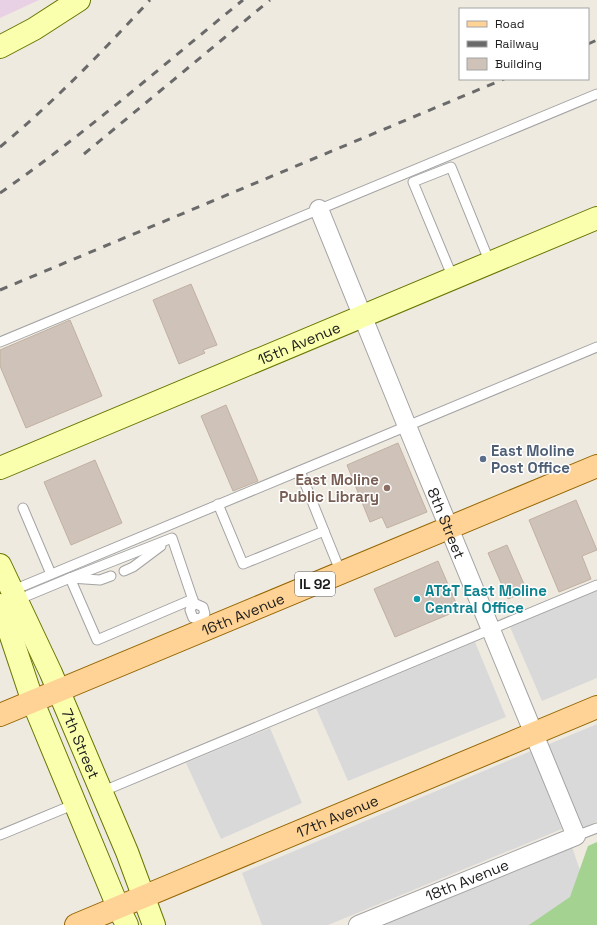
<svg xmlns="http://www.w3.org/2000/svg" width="597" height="925" font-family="'Space Grotesk',sans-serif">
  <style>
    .residential { fill: #dad9d9 }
    .industrial { fill: #e8d1e4 }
    .forest { fill: #a3d291 }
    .building { fill: #cfc3b9; stroke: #c1b0a1 }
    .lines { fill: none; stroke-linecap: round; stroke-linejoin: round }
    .lane-casing { stroke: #a3a3a3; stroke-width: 11 }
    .street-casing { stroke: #a3a3a3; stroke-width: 20 }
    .secondary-casing { stroke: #677600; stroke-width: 24 }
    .primary-casing { stroke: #946500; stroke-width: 24 }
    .lane { stroke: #fff; stroke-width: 9 }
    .street { stroke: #fff; stroke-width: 18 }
    .secondary { stroke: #faffae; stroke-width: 22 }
    .primary { stroke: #ffd395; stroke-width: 22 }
    .rail { stroke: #6a6a6a; stroke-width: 3; stroke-dasharray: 8 8; stroke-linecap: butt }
    .service-dot { fill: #5c6f8a; stroke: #fff; stroke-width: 1.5 }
    .education-dot { fill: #8d6e63; stroke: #fff; stroke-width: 1.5 }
    .culture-dot { fill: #0f9aa8; stroke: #fff; stroke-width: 1.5 }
    .labels { text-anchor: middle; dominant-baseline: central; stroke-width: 3; stroke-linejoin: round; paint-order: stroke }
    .shield { fill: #fff; stroke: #606060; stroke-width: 1 }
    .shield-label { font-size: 14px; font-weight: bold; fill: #1c1c1c }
    .street-label { font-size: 15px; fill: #1c1c1c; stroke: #fff }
    .service-label { font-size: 15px; font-weight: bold; fill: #4e5e75; stroke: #fff; text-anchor: start }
    .education-label { font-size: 15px; font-weight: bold; fill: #785e54; stroke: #fff; text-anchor: end }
    .culture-label { font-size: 15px; font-weight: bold; fill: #0d838f; stroke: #fff; text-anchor: start }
  </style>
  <rect width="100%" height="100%" fill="#efeae0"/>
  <g class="residential">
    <path d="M597 590V678L542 701 510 627Z"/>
    <path d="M475 642 506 717 348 781 316 708Z"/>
    <path d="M597 724V821L581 829 547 745Z"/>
    <path d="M270 728 302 803 221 839 186 763Z"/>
    <path d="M531 751 562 829 328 925H262L242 873Z"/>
    <path d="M572 847 597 920V925H378Z"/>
  </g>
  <path class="industrial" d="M0 0H39L0 18Z"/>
  <path class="forest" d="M597 842V925H529L570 897 588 846Z"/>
  <g class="building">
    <path d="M191 284 217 345 203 350 205 353 179 364 153 300Z"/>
    <path d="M70 320 102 396 26 428 0 366V350Z"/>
    <path d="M226 405 258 481 233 491 201 416Z"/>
    <path d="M398 443 427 512 387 528 382 517 370 522 347 465Z"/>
    <path d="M95 460 122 523 71 545 44 482Z"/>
    <path d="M576 500 597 550 582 556 591 579 559 592 529 520Z"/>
    <path d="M507 545 527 591 508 599 488 553Z"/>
    <path d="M438 561 459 610 395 637 374 589Z"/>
  </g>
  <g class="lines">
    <defs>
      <g id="lane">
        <path d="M453 278 413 182 451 167 490 263"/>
        <path d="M0 342 597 94"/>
        <path d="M218 504 243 564 324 531 300 471"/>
        <path d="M23 508 51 574"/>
        <path d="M324 531 341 573"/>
        <path d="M124 571 133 567 161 546"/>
        <path d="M11 591 597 347"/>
        <path d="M193 599 97 640 70 578 172 538 194 603 203 607 205 614 200 619 193 618 190 610 194 603"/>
        <path d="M17 600 70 578 100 580 111 576"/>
        <path d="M101 792 597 585"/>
        <path d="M0 835 75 804"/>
        <path d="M576 836 597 828"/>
      </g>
      <g id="street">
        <path id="s1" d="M319 209 407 426 576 836 358 925"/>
      </g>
      <g id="secondary">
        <path d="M0 47 34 29 79 0"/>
        <path id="s2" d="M0 468 597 218"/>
        <path id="s3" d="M0 565 51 673 127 852 154 925"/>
        <path d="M0 605 4 615 33 702 118 907 127 925"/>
      </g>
      <g id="primary">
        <path id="s4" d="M0 715 597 466"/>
        <path id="s5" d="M76 925 597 707"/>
      </g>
    </defs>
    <use href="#lane" class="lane-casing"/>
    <use href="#street" class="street-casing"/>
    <use href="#secondary" class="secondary-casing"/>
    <use href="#primary" class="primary-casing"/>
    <use href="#lane" class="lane"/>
    <use href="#street" class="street"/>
    <use href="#secondary" class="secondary"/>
    <use href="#primary" class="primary"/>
    <g class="rail">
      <path d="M588 44 597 40"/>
      <path d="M0 147C54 102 103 51 150 0"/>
      <path d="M84 154 270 0"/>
      <path d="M0 193C85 134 163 65 243 0"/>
      <path d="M0 290 504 79"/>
    </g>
  </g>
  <circle class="service-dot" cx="483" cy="459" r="4"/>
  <circle class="education-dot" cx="387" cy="488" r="4"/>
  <circle class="culture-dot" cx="417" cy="599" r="4"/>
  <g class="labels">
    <rect class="shield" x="295" y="572" width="40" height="24" rx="3"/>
    <g class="shield-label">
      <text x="315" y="584">IL 92</text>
    </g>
    <g class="street-label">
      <text stroke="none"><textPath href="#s2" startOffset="324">15th Avenue</textPath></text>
      <text stroke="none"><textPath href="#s1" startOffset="339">8th Street</textPath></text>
      <text stroke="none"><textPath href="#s4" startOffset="263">16th Avenue</textPath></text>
      <text stroke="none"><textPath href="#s3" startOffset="196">7th Street</textPath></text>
      <text stroke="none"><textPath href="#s5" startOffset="283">17th Avenue</textPath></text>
      <text transform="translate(467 880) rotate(-22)">18th Avenue</text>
    </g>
    <g class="service-label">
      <text x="491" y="450">East Moline<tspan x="491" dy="17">Post Office</tspan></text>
    </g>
    <g class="education-label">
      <text x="379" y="479">East Moline<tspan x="379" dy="17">Public Library</tspan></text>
    </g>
    <g class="culture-label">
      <text x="425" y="590">AT&amp;T East Moline<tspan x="425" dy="17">Central Office</tspan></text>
    </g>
  </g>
  <rect x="459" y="8" width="130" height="72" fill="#ffffff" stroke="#a4a4a4"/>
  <rect x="467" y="21" width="20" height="6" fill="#ffd395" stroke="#a4a4a4"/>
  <text x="495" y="28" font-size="12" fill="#1c1c1c">Road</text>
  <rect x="467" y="41" width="20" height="6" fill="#6a6a6a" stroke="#a4a4a4"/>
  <text x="495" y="48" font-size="12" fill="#1c1c1c">Railway</text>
  <rect x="467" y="58" width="20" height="12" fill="#cfc3b9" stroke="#a4a4a4"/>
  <text x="495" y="68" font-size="12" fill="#1c1c1c">Building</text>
</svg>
